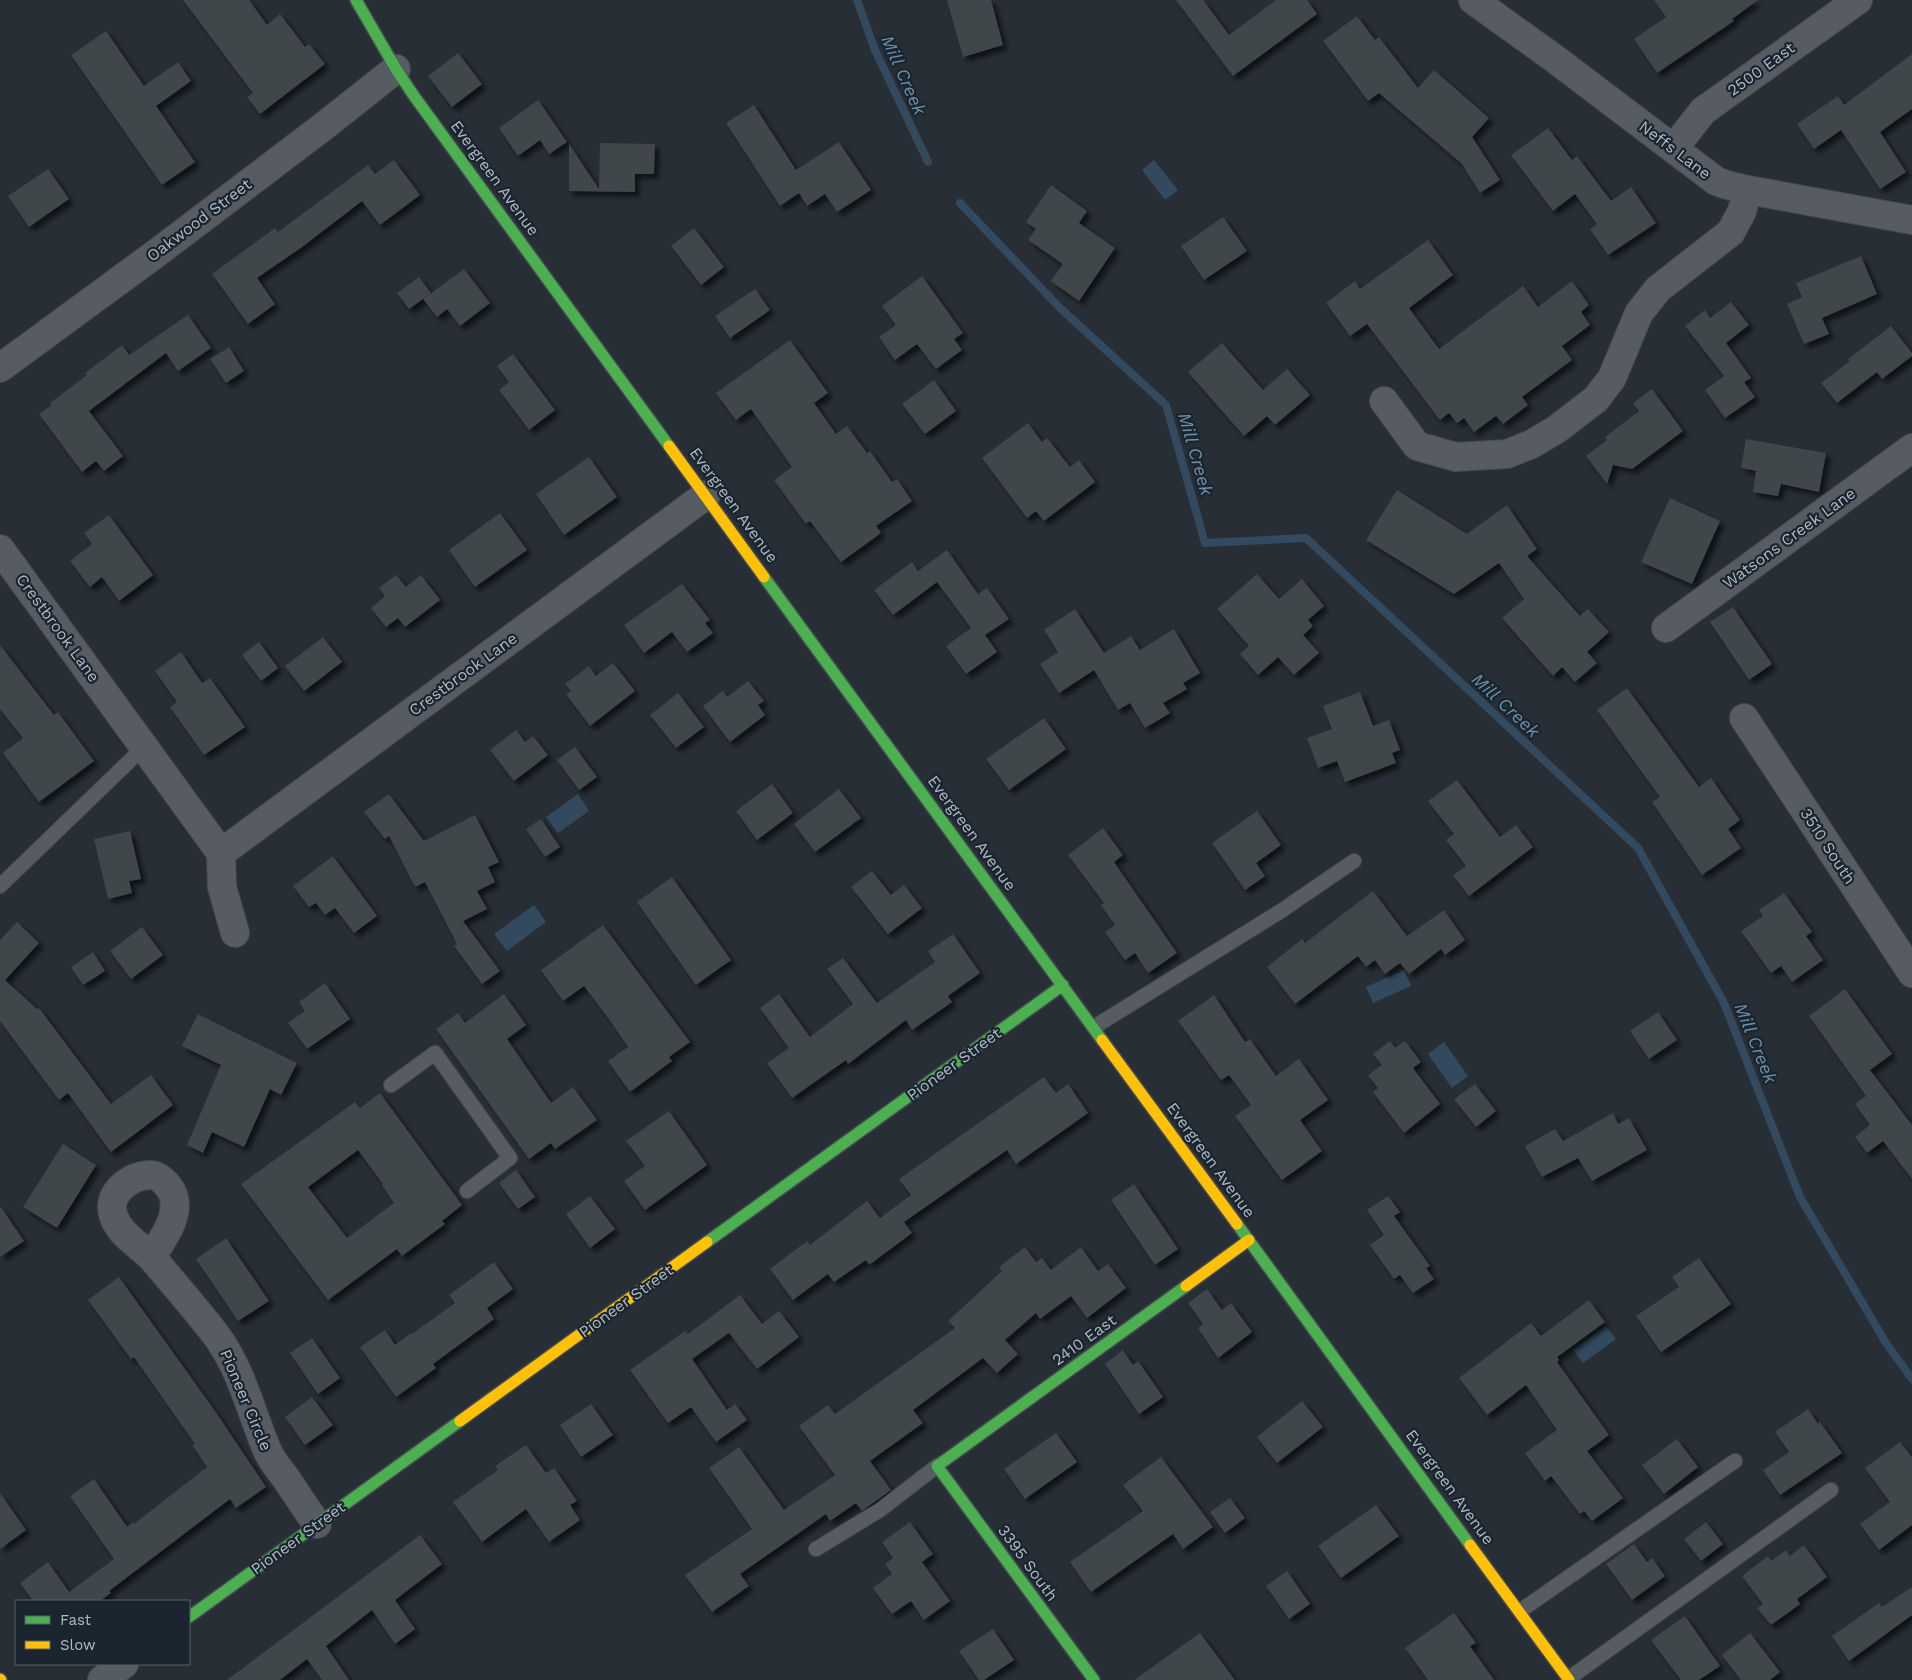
<svg xmlns="http://www.w3.org/2000/svg" width="1912" height="1680" font-family="'Work Sans',sans-serif">
  <style>
    .water { fill: #334a5e }
    .lines { fill: none; stroke-linecap: round; stroke-linejoin: round }
    .stream { stroke: #334a5e; stroke-width: 8 }
    .building { fill: #3f464c; fill-rule: evenodd; filter: url(#shadow) }
    .lane-casing { stroke: #454a50; stroke-width: 16 }
    .street-casing { stroke: #454a50; stroke-width: 30 }
    .fast-casing { stroke: #454a50; stroke-width: 14 }
    .slow-casing { stroke: #454a50; stroke-width: 14 }
    .lane { stroke: #575c63; stroke-width: 14 }
    .street { stroke: #575c63; stroke-width: 28 }
    .fast { stroke: #4caf50; stroke-width: 11 }
    .slow { stroke: #ffc107; stroke-width: 11 }
    .labels { text-anchor: middle; dominant-baseline: central; stroke-width: 4.5; stroke-linejoin: round; paint-order: stroke }
    .street-label { font-size: 16px; fill: #b0bbc7; stroke: #1a252f }
    .water-label { font-size: 18px; font-style: italic; fill: #6f90ab; stroke: #1a252f }
  </style>
  <defs>
    <filter id="shadow"><feDropShadow dx="4.5" dy="4.5" stdDeviation="2.5" flood-color="#0009"/></filter>
  </defs>
  <rect width="100%" height="100%" fill="#272e35"/>
  <g class="water">
    <path d="M1154 160 1178 190 1165 200 1142 170Z"/>
    <path d="M578 794 589 811 558 833 546 817Z"/>
    <path d="M534 905 546 922 507 951 494 934Z"/>
    <path d="M1404 970 1411 986 1373 1003 1366 987Z"/>
    <path d="M1444 1042 1468 1076 1452 1088 1428 1054Z"/>
    <path d="M1606 1326 1616 1339 1583 1363 1573 1350Z"/>
  </g>
  <g class="lines">
    <g class="stream">
      <path d="M857 0 875 50 928 162"/>
      <path d="M960 203 1060 308 1166 405 1205 543 1306 538 1638 848 1724 1003 1800 1197 1886 1343 1912 1379"/>
    </g>
  </g>
  <g class="building">
    <path d="M183 0H249L267 25 280 14 305 47 309 44 325 64 260 114 247 97 253 93Z"/>
    <path d="M947 0H991L1003 45 963 57Z"/>
    <path d="M1176 0H1203L1229 35 1276 0H1307L1317 14 1233 76Z"/>
    <path d="M1654 0H1758L1732 19 1734 21 1657 73 1634 39 1666 17Z"/>
    <path d="M1357 16 1375 40 1379 37 1418 88 1434 70 1489 118 1472 137 1500 180 1480 193 1462 164 1379 93 1368 101 1323 41Z"/>
    <path d="M106 31 144 86 178 62 191 81 156 106 195 162 162 185 71 55Z"/>
    <path d="M458 53 482 84 452 107 428 76Z"/>
    <path d="M1912 54V109L1880 132 1906 172 1880 189 1841 130 1814 149 1797 124 1838 96 1844 105Z"/>
    <path d="M538 100 567 142 549 154 540 140 518 156 499 128Z"/>
    <path d="M754 105 796 170 839 142 871 190 837 212 825 194 807 206 799 193 780 206 726 123Z"/>
    <path d="M1548 128 1572 160 1577 156 1611 201 1631 187 1656 223 1608 255 1590 229 1597 224 1575 194 1553 211 1511 155Z"/>
    <path d="M600 143 655 144 654 174H635V192L569 191V144L599 189Z"/>
    <path d="M394 160 420 195 380 225 362 201 302 247 257 278 275 304 248 324 212 274 275 228 278 232 368 165 375 174Z"/>
    <path d="M48 169 69 199 29 227 8 196Z"/>
    <path d="M1051 185 1087 211 1079 223 1115 248 1079 301 1051 281 1063 264 1028 240 1036 229 1026 222Z"/>
    <path d="M1223 217 1247 251 1204 280 1181 246Z"/>
    <path d="M694 228 724 267 701 285 671 246Z"/>
    <path d="M1428 240 1453 275 1409 308 1439 349 1523 286 1538 307 1572 281 1589 305 1581 312 1590 325 1562 346 1572 360 1522 397 1528 405 1503 424 1496 416 1474 432 1464 418 1457 423 1449 413 1440 420 1367 324 1350 336 1326 303 1355 281 1360 289Z"/>
    <path d="M1861 256 1877 294 1822 318 1829 334 1804 344 1787 304 1802 297 1796 283Z"/>
    <path d="M464 269 490 303 460 326 447 309 437 317 423 299Z"/>
    <path d="M922 276 963 333 954 339 962 350 936 369 917 344 895 360 879 337 896 325 882 306Z"/>
    <path d="M419 277 431 293 409 309 397 293Z"/>
    <path d="M755 289 770 310 730 338 715 316Z"/>
    <path d="M1731 302 1749 325 1726 343 1751 378 1744 382 1755 397 1725 418 1705 390 1724 376 1685 326 1705 310 1710 318Z"/>
    <path d="M188 315 211 348 178 371 166 353 89 411 123 456 104 471 96 461 82 472 39 414 52 405 50 403 87 375 85 373 122 345 129 355Z"/>
    <path d="M1891 326 1912 353V356L1882 379 1877 372 1837 403 1821 383 1850 361 1848 359Z"/>
    <path d="M790 340 828 393 814 403 836 434 847 426 867 453 870 451 892 482 897 479 912 501 876 526 881 533 841 562 810 521 806 524 774 480 792 467 751 409 736 420 716 393Z"/>
    <path d="M1222 343 1263 390 1287 369 1310 395 1275 425 1267 416 1244 436 1188 372Z"/>
    <path d="M229 347 244 371 226 383 210 359Z"/>
    <path d="M513 354 555 410 529 430 499 390 509 382 497 366Z"/>
    <path d="M934 380 956 411 925 434 902 404Z"/>
    <path d="M1652 389 1683 431 1632 469 1613 465 1607 484 1586 456 1607 440 1605 437 1639 411 1633 403Z"/>
    <path d="M1028 423 1042 442 1047 438 1070 467 1079 460 1095 482 1044 521 1036 511 1027 518 982 458Z"/>
    <path d="M1746 439 1826 453 1819 492 1781 484 1778 496 1753 492 1756 471 1741 468Z"/>
    <path d="M589 457 617 497 564 535 536 494Z"/>
    <path d="M1397 490 1467 534 1507 505 1537 549 1527 556 1580 616 1588 609 1609 632 1587 652 1597 663 1575 682 1562 667 1553 676 1502 618 1524 599 1499 563 1454 594 1366 540Z"/>
    <path d="M1670 498 1720 521 1692 584 1641 562Z"/>
    <path d="M500 513 527 550 475 587 449 550Z"/>
    <path d="M109 515 153 575 119 601 102 577 90 587 70 561 92 544 84 533Z"/>
    <path d="M947 550 978 594 987 588 1009 619 985 635 997 652 966 674 946 646 971 628 937 582 893 615 874 590 912 562 918 571Z"/>
    <path d="M1257 574 1279 599 1302 579 1324 606 1308 620 1313 626 1303 635 1319 653 1294 675 1278 657 1258 675 1240 654 1249 646 1217 609Z"/>
    <path d="M396 575 406 587 421 575 440 600 405 627 398 618 386 627 371 608 385 596 379 588Z"/>
    <path d="M682 584 710 620 705 623 713 633 687 652 672 632 644 653 624 625Z"/>
    <path d="M1733 607 1772 664 1749 680 1710 622Z"/>
    <path d="M1075 609 1104 653 1131 636 1140 650 1174 629 1200 673 1183 683 1187 689 1163 703 1170 713 1145 728 1130 703 1118 710 1094 670 1059 693 1040 664 1058 652 1044 630Z"/>
    <path d="M323 637 342 662 304 691 285 666Z"/>
    <path d="M259 642 278 668 261 681 242 655Z"/>
    <path d="M0 645 54 715 58 712 94 761 39 802 3 753 23 738 0 709Z"/>
    <path d="M181 652 202 683 210 678 245 727 204 755 170 707 177 702 155 671Z"/>
    <path d="M613 663 635 691 590 726 566 694 571 691 565 684 589 666 596 676Z"/>
    <path d="M748 681 764 701 758 705 765 715 730 742 703 706 723 691 727 697Z"/>
    <path d="M1627 688 1699 787 1711 778 1740 820 1728 829 1741 848 1702 875 1652 802 1660 797 1597 710Z"/>
    <path d="M1360 692 1373 726 1389 720 1400 750 1392 753 1396 763 1345 782 1337 761 1318 768 1307 738 1332 729 1323 706Z"/>
    <path d="M678 693 704 727 676 748 650 715Z"/>
    <path d="M1044 718 1066 749 1009 790 986 759Z"/>
    <path d="M516 730 525 742 533 736 548 755 514 781 490 750Z"/>
    <path d="M575 747 597 777 579 790 557 760Z"/>
    <path d="M1457 780 1500 837 1516 825 1533 847 1469 896 1453 875 1466 866 1446 840 1454 834 1428 801Z"/>
    <path d="M772 784 793 813 757 840 736 811Z"/>
    <path d="M839 789 861 818 815 852 794 824Z"/>
    <path d="M389 794 424 841 475 815 499 862 488 867 495 882 477 891 487 909 463 921 500 971 482 984 454 946 457 944 425 882 415 887 389 836 385 839 364 812Z"/>
    <path d="M1257 811 1281 845 1256 863 1265 876 1245 890 1212 843Z"/>
    <path d="M541 819 560 847 545 857 526 829Z"/>
    <path d="M1103 828 1123 855 1114 862 1177 953 1148 973 1135 953 1125 960 1105 932 1115 925 1101 905 1104 903 1068 855Z"/>
    <path d="M130 831 141 879 129 881 132 893 108 899 94 839Z"/>
    <path d="M333 856 377 916 354 933 335 908 325 915 316 903 309 907 293 886Z"/>
    <path d="M872 871 891 895 904 885 922 908 888 934 851 887Z"/>
    <path d="M672 877 731 960 696 985 637 902Z"/>
    <path d="M1373 891 1407 936 1444 910 1465 940 1445 955 1441 949 1409 974 1400 963 1385 974 1375 960 1366 967 1358 956 1295 1004 1267 967 1302 939 1305 943Z"/>
    <path d="M1784 893 1812 932 1806 936 1823 960 1792 982 1781 966 1771 973 1741 931 1763 916 1759 910Z"/>
    <path d="M17 922 39 943 5 980 37 1009 39 1008 111 1104 151 1075 173 1105 111 1152 68 1093 59 1100 0 1021V940Z"/>
    <path d="M603 925 690 1042 669 1057 672 1061 630 1092 608 1061 628 1047 611 1022 584 986 563 1001 541 970Z"/>
    <path d="M142 927 163 955 131 979 110 951Z"/>
    <path d="M953 934 980 973 948 996 952 1002 912 1030 906 1020 848 1064 846 1060 792 1098 767 1063 789 1048 760 1008 779 994 810 1037 853 1004 827 969 843 958 877 1003 935 962 928 951Z"/>
    <path d="M93 952 105 971 83 985 71 967Z"/>
    <path d="M325 983 350 1019 307 1049 288 1023 305 1011 299 1002Z"/>
    <path d="M1845 989 1892 1054 1870 1070 1912 1125V1179L1883 1141 1867 1153 1855 1137 1870 1125 1855 1104 1866 1096 1809 1016Z"/>
    <path d="M504 994 526 1025 507 1039 551 1103 573 1087 597 1120 555 1149 551 1143 529 1159 436 1029 458 1013 465 1023Z"/>
    <path d="M1214 995 1245 1042 1250 1039 1276 1076 1299 1059 1328 1100 1300 1120 1322 1151 1282 1180 1235 1116 1251 1105 1229 1075 1221 1080 1178 1021Z"/>
    <path d="M1658 1012 1677 1040 1649 1059 1630 1031Z"/>
    <path d="M198 1014 297 1063 281 1095 270 1089 244 1147 212 1132 203 1153 187 1145 221 1065 182 1046Z"/>
    <path d="M1390 1041 1395 1048 1405 1041 1421 1062 1413 1068 1440 1104 1404 1133 1373 1092 1378 1088 1368 1075 1382 1065 1373 1054Z"/>
    <path d="M1044 1077 1056 1093 1068 1084 1088 1113 1016 1164 1007 1150 904 1222 912 1233 869 1265 866 1260 834 1282 828 1274 793 1300 770 1269 807 1241 810 1245 867 1201 880 1218 911 1195 899 1179Z"/>
    <path d="M1475 1084 1496 1111 1476 1127 1454 1099Z"/>
    <path d="M380 1093 462 1205 442 1221 445 1224 402 1256 397 1249 328 1300 241 1184 355 1102 360 1108ZM358 1150 383 1184 382 1185 394 1203 347 1238 308 1187Z"/>
    <path d="M669 1111 707 1165 645 1210 624 1181 645 1166 626 1141Z"/>
    <path d="M1613 1113 1618 1124 1629 1118 1647 1150 1592 1181 1578 1158 1542 1177 1525 1146 1555 1129 1563 1141Z"/>
    <path d="M63 1144 96 1165 57 1228 23 1207Z"/>
    <path d="M516 1170 535 1197 518 1209 499 1183Z"/>
    <path d="M1134 1184 1178 1249 1155 1265 1111 1200Z"/>
    <path d="M590 1196 615 1229 590 1248 566 1214Z"/>
    <path d="M1388 1196 1400 1212 1394 1216 1430 1266 1426 1268 1434 1279 1413 1293 1400 1275 1394 1279 1370 1245 1384 1235 1367 1210Z"/>
    <path d="M0 1206 24 1241 0 1257Z"/>
    <path d="M226 1238 269 1301 238 1321 196 1259Z"/>
    <path d="M1025 1247 1036 1262 1042 1258 1051 1270 1081 1247 1098 1271 1108 1264 1126 1288 1087 1318 1071 1296 1040 1319 1036 1313 1005 1340 1018 1354 997 1373 983 1358 913 1410 923 1423 870 1461 891 1490 862 1511 856 1503 830 1521 826 1514 740 1574 749 1586 712 1612 685 1575 752 1529 709 1468 739 1447 784 1510 835 1475 799 1426 828 1405 835 1414 955 1328 948 1321 1002 1271 999 1267Z"/>
    <path d="M1699 1258 1731 1304 1661 1352 1636 1316 1679 1287 1672 1277Z"/>
    <path d="M494 1262 513 1289 487 1308 494 1319 433 1364 436 1368 396 1397 360 1347 385 1330 395 1345 411 1333 412 1334 455 1303 449 1295Z"/>
    <path d="M119 1277 215 1411 266 1487 236 1508 230 1499 109 1591 111 1593 100 1601H33L20 1583 48 1562 69 1592 114 1559 70 1496 94 1479 127 1527 133 1522 134 1524 207 1467 192 1445 195 1444 134 1357 131 1359 88 1300Z"/>
    <path d="M1207 1289 1222 1310 1231 1303 1252 1332 1218 1358 1198 1328 1203 1324 1188 1303Z"/>
    <path d="M740 1295 762 1324 779 1311 799 1337 757 1369 729 1333 692 1359 727 1410 735 1404 747 1420 716 1442 691 1407 668 1423 630 1370 685 1331 688 1334Z"/>
    <path d="M1589 1300 1605 1322 1557 1357 1559 1360 1557 1362 1609 1435 1587 1451 1623 1498 1592 1521 1584 1511 1580 1514 1551 1476 1545 1481 1525 1453 1557 1430 1526 1385 1487 1415 1459 1378 1531 1323 1541 1336Z"/>
    <path d="M312 1338 340 1378 318 1394 290 1353Z"/>
    <path d="M1123 1350 1133 1365 1138 1361 1163 1397 1139 1414 1105 1364Z"/>
    <path d="M312 1397 333 1425 305 1445 285 1417Z"/>
    <path d="M1302 1401 1323 1427 1277 1463 1257 1437Z"/>
    <path d="M591 1404 613 1435 581 1457 560 1425Z"/>
    <path d="M1808 1409 1818 1424 1820 1422 1842 1453 1780 1495 1763 1470 1789 1452 1775 1432Z"/>
    <path d="M1056 1433 1077 1462 1025 1499 1004 1469Z"/>
    <path d="M1677 1439 1698 1467 1664 1494 1642 1465Z"/>
    <path d="M1900 1442 1912 1457V1525L1879 1550 1860 1524 1890 1502 1865 1468Z"/>
    <path d="M526 1445 546 1473 554 1468 577 1501 570 1505 580 1520 549 1542 526 1509 482 1542 453 1502 498 1470 495 1466Z"/>
    <path d="M1161 1457 1213 1527 1183 1549 1173 1534 1091 1592 1070 1562 1143 1511 1123 1485Z"/>
    <path d="M0 1493 26 1530 0 1549Z"/>
    <path d="M1230 1498 1245 1518 1225 1533 1210 1512Z"/>
    <path d="M1376 1505 1399 1536 1341 1578 1318 1546Z"/>
    <path d="M910 1522 933 1554 922 1562 950 1601 924 1620 911 1601 892 1614 873 1588 892 1574 885 1564 893 1558 882 1542Z"/>
    <path d="M1706 1522 1723 1544 1701 1561 1684 1539Z"/>
    <path d="M420 1535 442 1564 395 1600 415 1629 395 1644 372 1610 326 1646 349 1680H322L307 1659 280 1680H227Z"/>
    <path d="M1634 1544 1647 1562 1652 1558 1665 1576 1632 1600 1606 1564Z"/>
    <path d="M1804 1545 1827 1577 1797 1599 1800 1604 1771 1625 1757 1608 1763 1604 1742 1576 1768 1556 1771 1561 1786 1550 1790 1556Z"/>
    <path d="M1287 1571 1310 1604 1289 1619 1266 1586Z"/>
    <path d="M1912 1587V1615L1849 1661 1832 1636 1879 1603 1882 1607Z"/>
    <path d="M1454 1613 1476 1643 1470 1646 1494 1680H1428L1405 1648Z"/>
    <path d="M1685 1616 1720 1666 1699 1680H1681L1651 1640Z"/>
    <path d="M993 1629 1014 1660 984 1680H979L959 1651Z"/>
    <path d="M1200 1633 1235 1680H1134Z"/>
    <path d="M1750 1633 1780 1672 1770 1680H1741L1722 1655Z"/>
  </g>
  <g class="lines">
    <defs>
      <g id="lane">
        <path d="M0 886 144 747"/>
        <path d="M1094 1027 1281 911 1354 861"/>
        <path d="M391 1085 435 1053 510 1158 467 1191"/>
        <path d="M816 1549 880 1510 937 1466"/>
        <path d="M1520 1611 1735 1461"/>
        <path d="M1568 1679 1831 1490"/>
      </g>
      <g id="street">
        <path d="M1473 0 1555 59 1716 181 1727 185 1748 190 1912 220"/>
        <path d="M1674 148 1703 111 1858 0"/>
        <path d="M0 368 158 252 324 126 396 69"/>
        <path d="M1384 401 1417 446 1456 457 1507 454 1532 444 1557 429 1596 399 1612 378 1639 313 1658 289 1731 232 1742 211 1748 190"/>
        <path d="M0 549 221 853 222 887 235 933"/>
        <path d="M1666 628 1912 448"/>
        <path d="M1744 718 1912 973"/>
        <path d="M221 853 706 495"/>
        <path d="M151 1257C164 1238 186 1208 168 1186 163 1180 157 1174 149 1175 130 1176 107 1193 113 1214 118 1234 140 1245 153 1259 174 1284 196 1309 216 1335 242 1370 251 1413 268 1452 272 1461 279 1469 285 1477 296 1493 306 1509 317 1524"/>
        <path d="M102 1680 124 1664"/>
      </g>
      <g id="fast">
        <path d="M356 0 396 69 414 96 669 446"/>
        <path d="M764 577 1102 1040"/>
        <path d="M1237 1224 1470 1545"/>
        <path d="M707 1242 1063 985"/>
        <path d="M189 1617 460 1421"/>
        <path d="M1094 1680 937 1466 1186 1286"/>
      </g>
      <g id="slow">
        <path d="M669 446 764 577"/>
        <path d="M1102 1040 1237 1224"/>
        <path d="M1186 1286 1249 1240"/>
        <path d="M460 1421 707 1242"/>
        <path d="M1470 1545 1569 1680"/>
        <path d="M0 1679 1 1680"/>
      </g>
    </defs>
    <use href="#lane" class="lane-casing"/>
    <use href="#street" class="street-casing"/>
    <use href="#fast" class="fast-casing"/>
    <use href="#slow" class="slow-casing"/>
    <use href="#lane" class="lane"/>
    <use href="#street" class="street"/>
    <use href="#fast" class="fast"/>
    <use href="#slow" class="slow"/>
  </g>
  <g class="labels">
    <g class="street-label">
      <text transform="translate(1761 69) rotate(-36)">2500 East</text>
      <text transform="translate(1675 150) rotate(37)">Neffs Lane</text>
      <text transform="translate(495 178) rotate(54)">Evergreen Avenue</text>
      <text transform="translate(199 220) rotate(-37)">Oakwood Street</text>
      <text transform="translate(734 505) rotate(54)">Evergreen Avenue</text>
      <text transform="translate(1789 538) rotate(-36)">Watsons Creek Lane</text>
      <text transform="translate(58 628) rotate(54)">Crestbrook Lane</text>
      <text transform="translate(463 674) rotate(-36)">Crestbrook Lane</text>
      <text transform="translate(972 833) rotate(54)">Evergreen Avenue</text>
      <text transform="translate(1828 846) rotate(57)">3510 South</text>
      <text transform="translate(954 1064) rotate(-36)">Pioneer Street</text>
      <text transform="translate(1211 1160) rotate(54)">Evergreen Avenue</text>
      <text transform="translate(626 1301) rotate(-36)">Pioneer Street</text>
      <text transform="translate(1084 1340) rotate(-36)">2410 East</text>
      <text transform="translate(246 1400) rotate(67)">Pioneer Circle</text>
      <text transform="translate(1450 1487) rotate(54)">Evergreen Avenue</text>
      <text transform="translate(298 1538) rotate(-36)">Pioneer Street</text>
      <text transform="translate(1028 1563) rotate(54)">3395 South</text>
    </g>
    <g class="water-label">
      <text transform="translate(904 75) rotate(66)">Mill Creek</text>
      <text transform="translate(1196 454) rotate(74)">Mill Creek</text>
      <text transform="translate(1506 705) rotate(43)">Mill Creek</text>
      <text transform="translate(1756 1043) rotate(68)">Mill Creek</text>
    </g>
  </g>
  <rect x="15" y="1600" width="175" height="65" fill="#1a252f" stroke="#56616c"/>
  <rect x="25" y="1616" width="25" height="8" fill="#4caf50" stroke="#56616c"/>
  <text x="60" y="1625" font-size="15" fill="#b0bbc7">Fast</text>
  <rect x="25" y="1641" width="25" height="8" fill="#ffc107" stroke="#56616c"/>
  <text x="60" y="1650" font-size="15" fill="#b0bbc7">Slow</text>
</svg>
